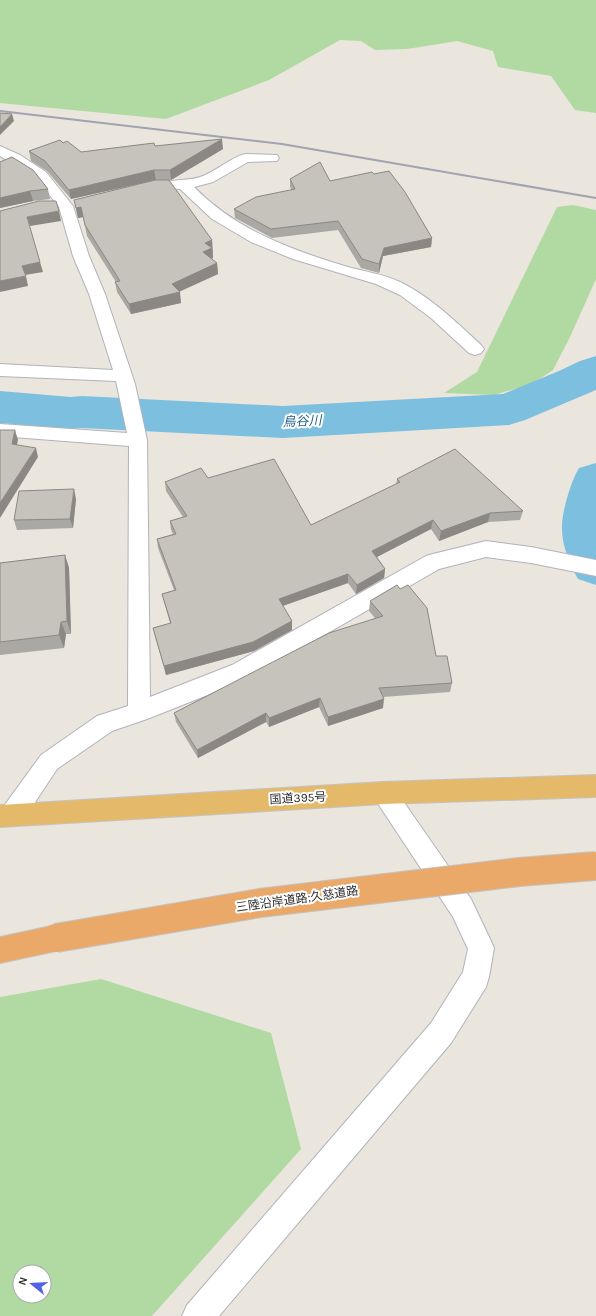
<svg xmlns="http://www.w3.org/2000/svg" width="596" height="1316" font-family="Karla,'Noto Sans JP',sans-serif">
  <style>
    .green { fill: #b0daa1; fill-rule: evenodd }
    .lines { fill: none; stroke-linecap: round; stroke-linejoin: round }
    .river { fill: #7dbfdf; fill-rule: evenodd }
    .minor-casing { stroke: #b1b3bc; stroke-width: 2 }
    .trunk-casing { stroke: #c3c3c3; stroke-width: 2 }
    .motorway-casing { stroke: #c3c3c3; stroke-width: 2 }
    .minor { fill: #fff; fill-rule: evenodd }
    .trunk { fill: #e4ba6a; fill-rule: evenodd }
    .motorway { fill: #eaa968; fill-rule: evenodd }
    .rail { stroke: #a1a2b2; stroke-width: 2 }
    .motorway-bridge-casing { stroke: #c3c3c3; stroke-width: 30; stroke-linecap: butt }
    .motorway-bridge { stroke: #eaa968; stroke-width: 28 }
    .wall { fill: #aaa8a2 }
    .shaded-wall { fill: #8b8884 }
    .building { fill: #c6c3bc; stroke: #8b8884 }
    .labels { text-anchor: middle; dominant-baseline: central; stroke-width: 4; stroke-linejoin: round; paint-order: stroke }
    .street-label { font-size: 12px; fill: #2a2a2a; stroke: #fff }
    .water-label { font-size: 13px; font-style: italic; fill: #1e5e8a; stroke: #fff }
  </style>
  <rect width="100%" height="100%" fill="#eae5dd"/>
  <g class="green">
    <path d="M0 0H596V113L575 110 551 76 498 67 493 51 457 41 407 49 375 50 361 41 340 40 269 80 166 119 0 103Z"/>
    <path d="M573 205 596 210V279L570 337 553 370 532 384 494 395 444 393 477 372 557 207Z"/>
    <path d="M101 979 271 1033 301 1149 152 1316H0V997ZM20 1272H44V1296H20Z"/>
  </g>
  <g class="lines">
    <g class="river">
      <path d="M596 356V390L525 420 509 425 283 438 82 428 71 429 0 423V391L71 397 82 396 283 406 503 394 559 371 580 361Z"/>
      <path d="M596 463V585L578 579C570 565 562 546 562 529 561 514 571 481 579 468Z"/>
    </g>
    <defs>
      <g id="minor">
        <path d="M0 146 20 155 46 172 73 206 89 256 105 294 135 384 147 440 150 697 232 665 426 556 433 554 486 541 531 547 596 560V576L531 563 486 557 439 569 248 679 147 719 112 731 57 769 22 822 13 825 4 822 1 814 4 806 41 755 97 716 128 706 129 446 0 436V424L127 433 116 381 0 376V364L113 370 89 294 73 256 59 207 36 178 0 156Z"/>
        <path d="M245 154 277 155 279 158 277 161 248 162 213 182 194 187C236 230 291 250 348 267 365 272 384 274 400 282 431 297 456 322 481 345L484 349 481 353 475 355 469 353 431 318 400 295 376 284 293 259 251 242 212 219 180 189 166 188 164 185 166 182C178 179 191 181 203 176 218 170 230 158 245 154Z"/>
        <path d="M383 782 392 785 471 899 490 939 494 948 489 977 486 987 451 1043 219 1316H182L187 1305 431 1023 463 972 468 949 453 917 371 793 374 785Z"/>
      </g>
      <path id="trunk" d="M596 775V797L383 804 0 827V805L383 782Z"/>
      <path id="motorway" d="M56 925 65 929 69 938 65 947 56 951 0 963V937Z"/>
    </defs>
    <use href="#minor" class="minor-casing"/>
    <use href="#trunk" class="trunk-casing"/>
    <use href="#motorway" class="motorway-casing"/>
    <use href="#minor" class="minor"/>
    <use href="#trunk" class="trunk"/>
    <use href="#motorway" class="motorway"/>
    <path class="rail" d="M0 111 282 144 596 198"/>
    <defs>
      <path id="motorway-bridge" d="M56 938 260 903 519 872 596 866"/>
    </defs>
    <use href="#motorway-bridge" class="motorway-bridge-casing"/>
    <use href="#motorway-bridge" class="motorway-bridge"/>
  </g>
  <g class="wall">
    <path d="M63 143 81 152 155 146 223 149 171 180H156L71 199 47 171 31 161 29 151Z"/>
    <path d="M0 162 48 189 50 199 33 201 0 208Z"/>
    <path d="M374 174 432 238 431 247 383 256 379 273 361 268 338 230 272 238 235 218 234 209 292 190 290 187V179L330 181Z"/>
    <path d="M74 200 212 240 213 258 211 259 217 263 218 274 179 292 181 303 131 314 117 292 115 282H116L87 236 83 217 78 218Z"/>
    <path d="M208 478 311 525 396 485 397 479 523 511 520 520 488 522 439 541 431 529 377 557 385 569 384 578 356 594 348 583 283 606 292 630 254 651 166 675 155 636 153 628 170 623 164 602 162 594 174 590 158 548 157 539 173 534 171 530 170 521 183 517 166 491 165 482Z"/>
    <path d="M76 499 73 528 17 530 14 520Z"/>
    <path d="M65 555 69 568 71 634H66L64 648 0 655V563Z"/>
    <path d="M370 601 436 656 452 683 450 692 383 697V708L328 726 319 707 269 727 266 722 198 758 176 722 174 713 375 618 369 611Z"/>
  </g>
  <g class="shaded-wall">
    <path d="M12 114 14 121 0 135V127Z"/>
    <path d="M222 139 223 149 171 180 170 170Z"/>
    <path d="M154 170 156 180 71 199 69 190Z"/>
    <path d="M30 191 33 201 0 208V198Z"/>
    <path d="M81 207 83 217 78 218 76 208Z"/>
    <path d="M59 211 61 221 30 226 27 217Z"/>
    <path d="M432 238 431 247 383 256 379 273V264L384 248Z"/>
    <path d="M212 240 213 258 204 262 203 252 205 243Z"/>
    <path d="M40 262 43 272 25 275 22 266Z"/>
    <path d="M217 263 218 274 176 293 180 292 181 303 131 314 129 304Z"/>
    <path d="M26 276 28 286 0 292V281Z"/>
    <path d="M15 430 18 440 15 453 12 444Z"/>
    <path d="M36 448 38 457 0 518V503Z"/>
    <path d="M74 489 76 499 73 528 70 519Z"/>
    <path d="M490 513 488 522 439 541 441 531Z"/>
    <path d="M433 520 431 529 371 560 372 551Z"/>
    <path d="M65 555 69 568 71 634 67 621Z"/>
    <path d="M385 569 384 578 356 594 357 585Z"/>
    <path d="M348 574V583L279 607V599Z"/>
    <path d="M292 621V630L254 651 166 675 164 666Z"/>
    <path d="M61 622 66 634 64 648 59 635Z"/>
    <path d="M320 698 319 707 269 727V718Z"/>
    <path d="M384 699 383 708 328 726V717Z"/>
    <path d="M266 713V722L198 758 197 750Z"/>
  </g>
  <g class="building">
    <path d="M0 113 12 114 0 127Z"/>
    <path d="M222 139 170 170H154L69 190 45 161 29 151 60 140 63 143 67 141 81 152 154 143 155 146Z"/>
    <path d="M12 157 33 170 48 189 30 191 0 198V162Z"/>
    <path d="M320 162 330 181 372 172 374 174 389 171 405 192 432 238 384 248 379 264 362 259 338 221 271 229 234 209 256 197 295 189 290 179Z"/>
    <path d="M155 180H169L212 240 205 243 212 248 203 252 217 263 172 284 180 292 129 304 115 282 120 281 85 225 81 207 76 208 74 200Z"/>
    <path d="M39 201H56L59 211 27 217 40 262 22 266 26 276 0 281V211Z"/>
    <path d="M0 430H15L12 444 36 448 0 503Z"/>
    <path d="M455 449 523 511 490 513 441 531 433 520 372 551 385 569 357 585 348 574 279 599 292 621 253 642 164 666 153 628 171 623 162 594 176 590 157 539 176 534 170 521 187 516 165 482 201 468 208 478 274 459 311 525 400 482 397 479Z"/>
    <path d="M74 489 70 519 14 520 19 491Z"/>
    <path d="M65 555 67 621 61 622 59 635 0 642V563Z"/>
    <path d="M397 585 400 589 408 585 427 608 436 656H447L452 683 379 688 384 699 328 717 320 698 269 718 266 713 197 750 174 713 329 633 383 616 370 601Z"/>
  </g>
  <g class="labels">
    <g class="street-label">
      <text transform="translate(298 798) rotate(-3)">国道395号</text>
      <text transform="translate(297 899) rotate(-8)">三陸沿岸道路;久慈道路</text>
    </g>
    <g class="water-label">
      <text transform="translate(302 421) rotate(-3)">鳥谷川</text>
    </g>
  </g>
  <g transform="translate(32 1284) rotate(288)"><circle r="19" fill="#ffffff" stroke="#aaaaaa"/>
  <path d="M0-3L7 15L0 10L-7 15Z" fill="#5163e3"/>
  <text y="-6" font-size="11" font-weight="bold" text-anchor="middle" fill="#2a2a2a">N</text>
  </g>
</svg>
